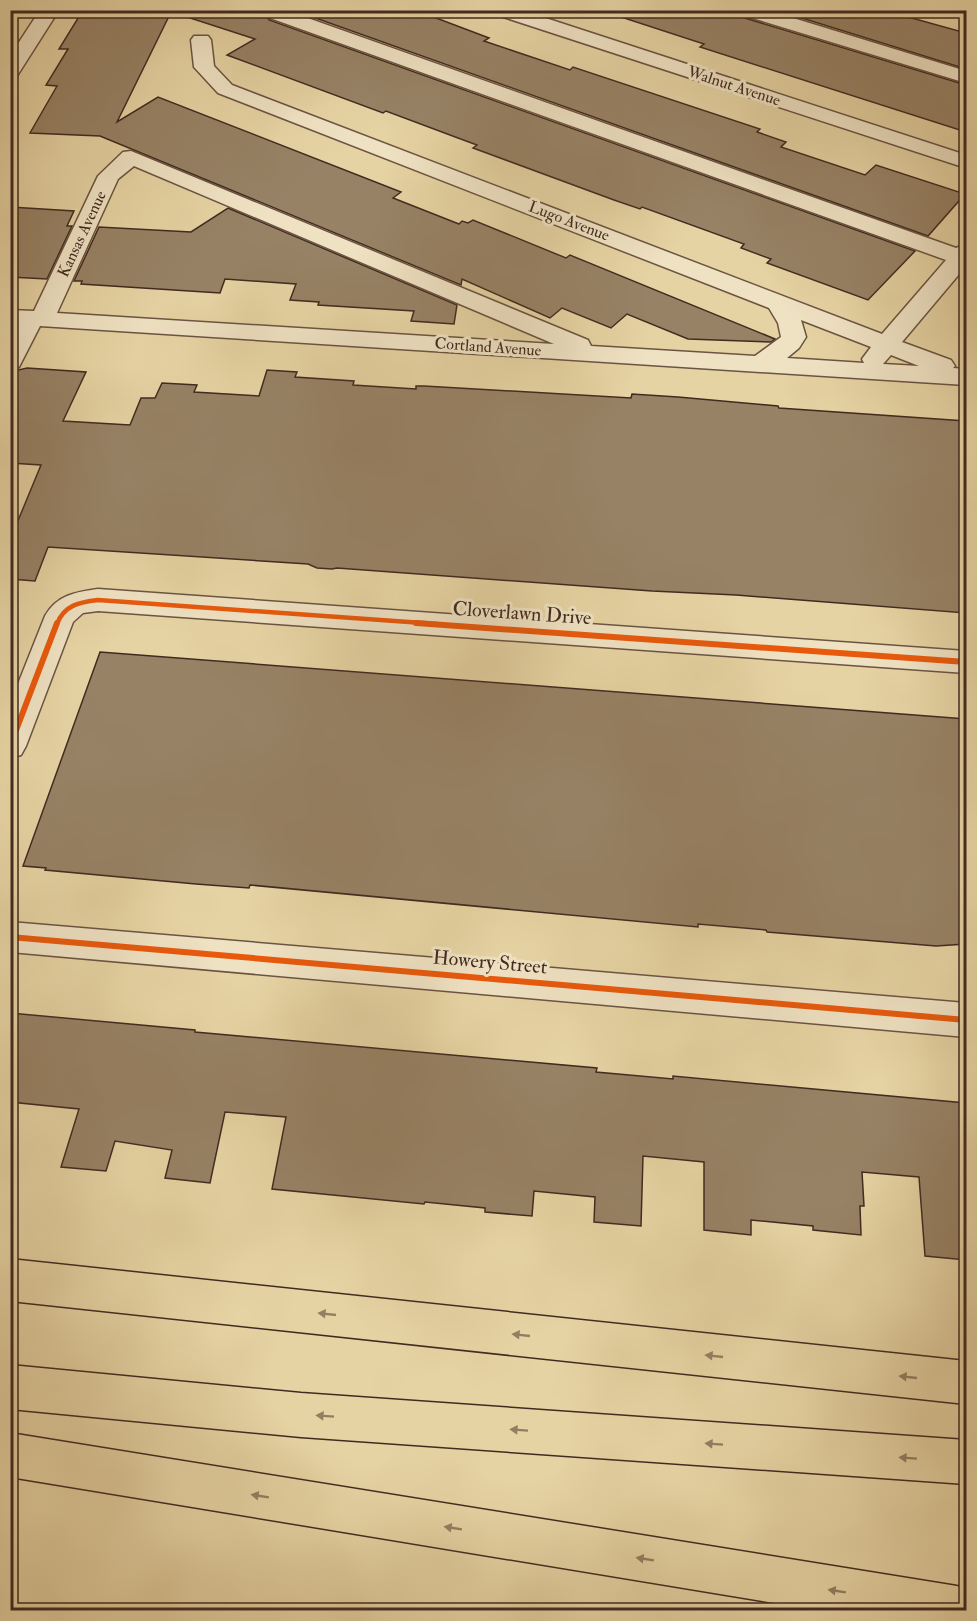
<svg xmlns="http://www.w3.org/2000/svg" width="977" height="1621" font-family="'IM FELL Double Pica',serif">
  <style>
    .building { fill: #978265; stroke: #422a21; stroke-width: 1.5 }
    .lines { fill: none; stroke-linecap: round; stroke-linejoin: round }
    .minor-casing { stroke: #6b5442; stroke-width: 3 }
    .highway-casing { stroke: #422a21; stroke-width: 3 }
    .minor { fill: #efe2c3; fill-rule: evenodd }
    .highway { fill: #e6d3a3; fill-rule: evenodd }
    .cycleway-far1-casing { stroke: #efe2c3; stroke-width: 8 }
    .cycleway-casing { stroke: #efe2c3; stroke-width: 10 }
    .cycleway-far1 { stroke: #e8590c; stroke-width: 4.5 }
    .cycleway { stroke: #e8590c; stroke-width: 6 }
    .oneway { fill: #947e62 }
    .labels { text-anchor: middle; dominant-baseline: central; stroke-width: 6; stroke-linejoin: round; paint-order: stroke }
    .far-street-label { font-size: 16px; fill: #422a21; stroke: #efe2c3 }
    .street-label { font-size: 20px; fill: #422a21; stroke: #efe2c3 }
  </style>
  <rect width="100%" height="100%" fill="#e6d3a3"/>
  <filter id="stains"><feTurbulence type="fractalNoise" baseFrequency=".00333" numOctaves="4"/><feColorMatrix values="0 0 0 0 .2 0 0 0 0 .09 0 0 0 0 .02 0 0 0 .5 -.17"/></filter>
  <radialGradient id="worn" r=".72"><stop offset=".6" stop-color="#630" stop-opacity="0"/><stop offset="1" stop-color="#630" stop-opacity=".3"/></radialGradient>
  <g class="building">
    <path d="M83 10H172L117 122 158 97 401 192 393 198 459 224 462 221 468 223 473 220 566 258 570 255 775 339 771 342 688 339 627 314 611 328 562 308 550 318 462 279 461 285 100 136 30 133 57 86 46 85 68 49H59Z"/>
    <path d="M188 10H267L266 15 269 20 915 251 868 300 767 263 771 259 741 248 744 244 642 207 640 209 614 200 473 148 477 145 458 138 386 111 383 113 227 55 255 39 187 17Z"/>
    <path d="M293 10H415L489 38 484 41 570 70 573 67 760 129 757 132 786 142 781 147 865 175 876 165 965 194 928 236Z"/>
    <path d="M622 10H735L738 16 966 85V132L700 47 704 44 621 17Z"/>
    <path d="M776 10H883L966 33V69Z"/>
    <path d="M10 207 74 211 67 226H72L47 279 10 277Z"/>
    <path d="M228 208 457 305 454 324 411 321 414 311 318 305 319 302 290 300 296 284 225 279 220 293 81 284 82 281H74L99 227 191 232Z"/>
    <path d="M27 368 86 372 63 421 130 425 141 398H155L162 383 197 385 194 392 259 396 267 370 297 372 295 377 354 381 353 385 416 389V386H424L631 398 632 394 678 397 778 406 779 408 966 421V613L736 595 652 591 337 568 332 569 317 568 308 564 48 547 35 581 10 579V540L41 465 10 463V372Z"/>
    <path d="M100 652 966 719V944L936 946 767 932 766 930 698 924V927L250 885 249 888 196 884 45 870 46 868 23 866Z"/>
    <path d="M10 1013 195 1030V1032L597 1068 596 1072 673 1079V1076L966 1103V1260L925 1256 919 1177 862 1172 864 1206H860L861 1235 813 1230V1226L751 1220V1235L704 1230V1162L643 1156 641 1226 594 1222 595 1197 534 1191 532 1216 485 1212V1208L425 1202 424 1204 272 1189 286 1117 225 1112 210 1183 165 1178 172 1150 115 1141 106 1171 61 1167 79 1109 10 1102Z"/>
  </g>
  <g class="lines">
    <defs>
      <g id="minor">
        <path d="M40 10H59L17 76 10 78V56Z"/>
        <path d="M270 10H285L956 248 966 244V266L902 342 951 360 955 366 953 368 966 369V385L40 326 19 367 10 370V336L16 325 10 324V310L34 311 98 176 123 152 131 151 588 340 591 346 755 356 781 337 778 323 769 308 218 93 194 67 191 40 194 36H208L211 40 214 66 232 85 882 334 946 260 270 18 268 14ZM134 166 554 344 57 313 118 179ZM801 320 871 347 862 359 864 363 787 358 799 348 806 337ZM891 355 919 366 883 364Z"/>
        <path d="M492 10H521L966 155V168L494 14Z"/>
        <path d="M737 10H767L966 71V83L739 14Z"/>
        <path d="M98 589 966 651V673L98 611 83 613 73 622 26 746 21 755 10 758V704L45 616C57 595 76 592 98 589Z"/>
        <path d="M10 922 966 1003V1037L10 952Z"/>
      </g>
      <g id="highway">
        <path d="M10 1259 966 1361V1404L10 1301Z"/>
        <path d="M10 1365 301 1393 966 1440V1484L301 1437 10 1409Z"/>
        <path d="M10 1433 957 1586 966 1590V1610H817L10 1477Z"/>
      </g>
    </defs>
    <use href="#minor" class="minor-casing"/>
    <use href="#highway" class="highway-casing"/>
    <use href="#minor" class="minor"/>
    <use href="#highway" class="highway"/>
    <defs>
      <path id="cycleway-far1" d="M57 624C64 605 80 602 98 600L437 624"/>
      <g id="cycleway">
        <path d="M416 623 966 662"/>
        <path d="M10 746 57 623"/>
        <path d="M10 937 966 1020"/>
      </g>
    </defs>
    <use href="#cycleway-far1" class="cycleway-far1-casing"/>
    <use href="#cycleway" class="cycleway-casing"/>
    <use href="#cycleway-far1" class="cycleway-far1"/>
    <use href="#cycleway" class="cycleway"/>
  </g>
  <defs><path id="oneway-solid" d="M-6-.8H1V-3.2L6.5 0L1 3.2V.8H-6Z" transform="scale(1.5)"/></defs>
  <g class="oneway">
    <use href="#oneway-solid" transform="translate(327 1314) rotate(-174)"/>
    <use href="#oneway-solid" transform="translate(521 1335) rotate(-174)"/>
    <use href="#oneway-solid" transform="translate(714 1356) rotate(-174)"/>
    <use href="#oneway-solid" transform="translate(908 1377) rotate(-174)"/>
    <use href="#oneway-solid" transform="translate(325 1416) rotate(-176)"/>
    <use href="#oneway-solid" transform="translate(519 1430) rotate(-176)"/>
    <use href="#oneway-solid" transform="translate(714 1444) rotate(-176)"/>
    <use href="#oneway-solid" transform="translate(908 1458) rotate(-176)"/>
    <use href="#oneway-solid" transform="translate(260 1496) rotate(-171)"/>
    <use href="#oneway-solid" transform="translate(453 1528) rotate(-171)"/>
    <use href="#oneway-solid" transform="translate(645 1559) rotate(-171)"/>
    <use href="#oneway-solid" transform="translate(837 1591) rotate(-171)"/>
  </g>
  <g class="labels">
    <g class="far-street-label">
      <text transform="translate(734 86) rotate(18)">Walnut Avenue</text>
      <text transform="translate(569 221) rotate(21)">Lugo Avenue</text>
      <text transform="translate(82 234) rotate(-65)">Kansas Avenue</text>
      <text transform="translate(488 347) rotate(4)">Cortland Avenue</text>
    </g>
    <g class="street-label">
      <text transform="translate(522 613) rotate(4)">Cloverlawn Drive</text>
      <text transform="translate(490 962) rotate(5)">Howery Street</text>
    </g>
  </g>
  <rect width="977" height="1621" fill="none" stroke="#e6d3a3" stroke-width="36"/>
  <rect x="12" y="12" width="953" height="1597" fill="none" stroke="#422a21" stroke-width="3"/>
  <rect x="18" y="18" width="941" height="1585" fill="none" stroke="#422a21" stroke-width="1.5"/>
  <rect width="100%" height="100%" filter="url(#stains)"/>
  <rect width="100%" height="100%" fill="url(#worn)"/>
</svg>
